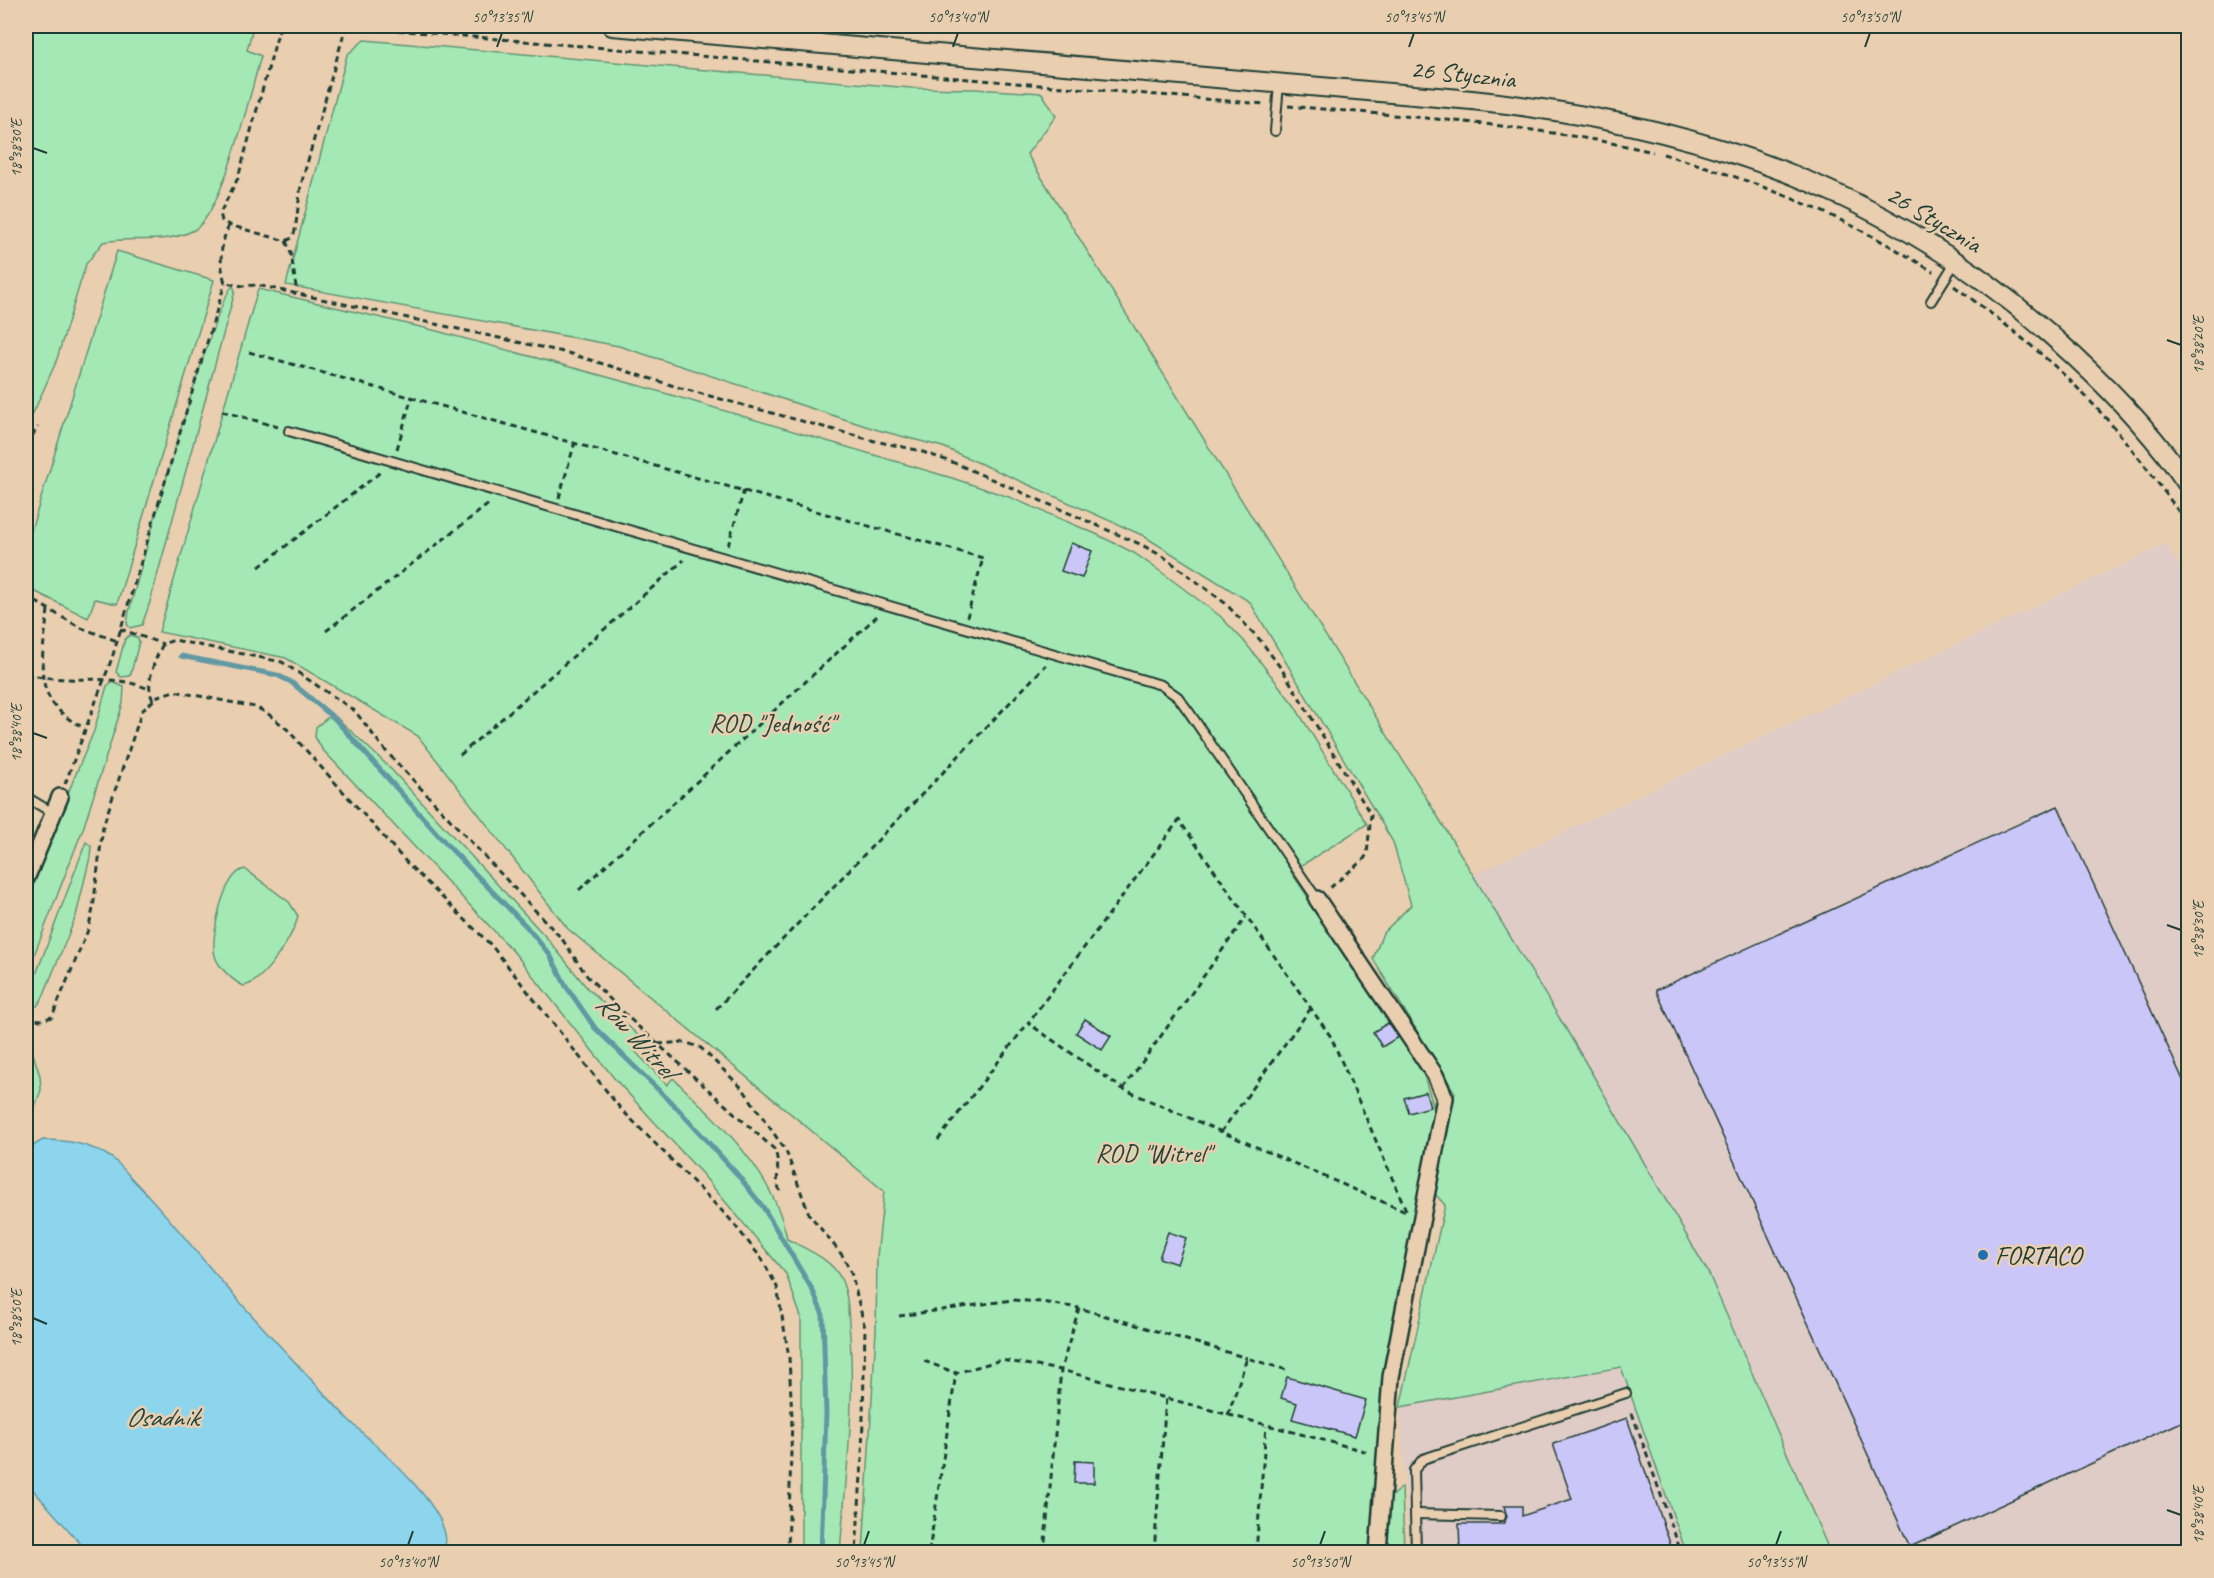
<svg xmlns="http://www.w3.org/2000/svg" width="2214" height="1578" font-family="Caveat,sans-serif">
  <style>
    .built { fill: #e0ccc6 }
    .green { fill: #a4e9b5; stroke: #629374; stroke-width: 1.5 }
    .water { fill: #8cd5ed; stroke: #6098a3; stroke-width: 1.5 }
    .lines { fill: none; stroke-linecap: round; stroke-linejoin: round }
    .stream { stroke: #6098a3; stroke-width: 5 }
    .building { fill: #cbc6f8; stroke: #1f3d34; stroke-width: 1.5 }
    .service-casing { stroke: #1f3d34; stroke-width: 12 }
    .minor-casing { stroke: #1f3d34; stroke-width: 20 }
    .tertiary-casing { stroke: #1f3d34; stroke-width: 22 }
    .path { stroke: #1f3d34; stroke-width: 3; stroke-dasharray: 6 4.5; stroke-linecap: butt }
    .service { stroke: #e9cfb0; stroke-width: 8 }
    .minor { stroke: #e9cfb0; stroke-width: 15 }
    .tertiary { stroke: #e9cfb0; stroke-width: 18 }
    .ticks { fill: none; stroke: #1f3d34; stroke-width: 2 }
    .poi-dot { fill: #1f6fb2; stroke: #e9cfb0; stroke-width: 2 }
    .labels { text-anchor: middle; dominant-baseline: central; stroke-width: 5; stroke-linejoin: round; paint-order: stroke }
    .street-label { font-size: 26px; fill: #1f3d34; stroke: #e9cfb0 }
    .park-label { font-size: 26px; fill: #26463a; stroke: #e9cfb0 }
    .poi-label { font-size: 26px; fill: #1f3d34; stroke: #e9cfb0; text-anchor: start }
    .water-label { font-size: 27px; font-style: italic; fill: #24453d; stroke: #e9cfb0 }
    .neatline { fill: none; stroke: #1f3d34; stroke-width: 2 }
    .ticks-label { font-size: 15px; text-anchor: middle; fill: #1f3d34 }
  </style>
  <rect width="100%" height="100%" fill="#e9cfb0"/>
  <filter id="ink" filterUnits="userSpaceOnUse"><feTurbulence type="fractalNoise" baseFrequency=".0167" numOctaves="2"/><feDisplacementMap in="SourceGraphic" scale="12" xChannelSelector="R" yChannelSelector="G"/><feConvolveMatrix kernelMatrix="1 2 1 2 8 2 1 2 1" color-interpolation-filters="sRGB"/></filter>
  <g filter="url(#ink)">
    <g class="built">
      <path d="M2166 544 2188 581V1552H1832L1708 1272 1473 875Z"/>
      <path d="M1621 1367 1686 1552H1410L1400 1407Z"/>
    </g>
    <g class="green">
      <path d="M26 26H197L252 31 247 50 261 56C251 90 223 214 194 230 166 245 133 236 103 242L86 264 56 362 26 429Z"/>
      <path d="M364 40 911 88 974 89 1042 93 1056 116 1027 154 1438 817 1566 1029 1708 1272 1830 1552H1686L1621 1367 1400 1407 1445 1205 1435 1194 1455 1093 1373 959 1383 933 1411 905 1393 842 1250 602 1142 535 943 447 878 430 619 346 286 285 347 55Z"/>
      <path d="M117 251 214 280 117 604 95 599 88 618 26 587V547Z"/>
      <path d="M233 286 235 291 150 602 142 625 130 628 127 624 129 611C141 568 214 299 233 286Z"/>
      <path d="M258 289 433 330 644 387 952 478 1009 497 1096 534 1134 553 1164 574 1220 616 1244 641 1294 705 1367 824 1291 872 1403 1039 1423 1073 1437 1117 1388 1351 1375 1552H863L876 1331 877 1257 884 1191 568 929 418 736 286 658 159 632Z"/>
      <path d="M130 635 138 638 139 642 131 673 129 676 121 677 116 672 125 639Z"/>
      <path d="M112 682 124 687 123 703 84 826 26 976V893L94 731 107 686Z"/>
      <path d="M336 717 388 766 546 937 588 989 641 1038 633 1049 667 1085 673 1078C720 1124 774 1171 787 1239 806 1249 832 1259 841 1279 848 1293 848 1310 849 1324 856 1400 846 1477 840 1552H801V1317L786 1274 703 1175 614 1078 513 951 322 749 315 737 316 727 327 718Z"/>
      <path d="M86 842 91 846 90 857 76 916 42 999 37 1006 27 1008 26 1001Z"/>
      <path d="M245 869 289 902 298 916C294 935 264 982 244 986 234 982 218 967 215 956 210 938 223 872 245 869Z"/>
      <path d="M26 1031 40 1076 41 1090 26 1131Z"/>
      <path d="M1402 1487 1404 1552H1386L1389 1498Z"/>
    </g>
    <path class="water" d="M43 1140C68 1140 90 1144 112 1158 121 1165 129 1176 137 1184 164 1211 187 1241 212 1270 255 1321 302 1369 347 1418 370 1442 463 1516 443 1552H88L26 1482V1174L34 1145Z"/>
    <g class="lines">
      <path class="stream" d="M181 656 277 675 291 682 334 718 449 847 526 926 550 955 566 986 595 1028 677 1108 737 1174 763 1207 812 1289 823 1315 826 1414 821 1552"/>
    </g>
    <g class="building">
      <path d="M1071 543 1092 551 1082 578 1061 571Z"/>
      <path d="M2058 806 2188 1091V1419L1910 1547 1656 990Z"/>
      <path d="M1085 1019 1111 1036 1102 1050 1076 1033Z"/>
      <path d="M1388 1023 1398 1037 1382 1047 1373 1032Z"/>
      <path d="M1426 1092 1430 1107 1409 1113 1404 1098Z"/>
      <path d="M1168 1232 1186 1238 1177 1264 1159 1258Z"/>
      <path d="M1287 1377 1366 1400 1355 1436 1292 1419 1297 1403 1281 1398Z"/>
      <path d="M1627 1418 1673 1552H1460L1459 1524H1503L1507 1517 1504 1506H1522V1516L1572 1499 1553 1444Z"/>
      <path d="M1075 1461 1094 1462V1483H1074Z"/>
    </g>
    <g class="lines">
      <defs>
        <g id="service">
          <path d="M1275 131 1279 84"/>
          <path d="M1931 301 1956 261"/>
          <path d="M289 431 1161 685 1178 697 1189 712 1317 899"/>
          <path d="M26 797 53 813"/>
          <path d="M1415 1514 1501 1516"/>
          <path d="M1416 1552 1414 1470 1423 1459 1626 1393"/>
        </g>
        <g id="minor">
          <path d="M26 879 60 797"/>
          <path d="M1317 899 1435 1075 1445 1098 1391 1377 1378 1552"/>
        </g>
        <path id="tertiary" d="M612 26 1472 100C1704 124 1901 193 2074 356 2116 395 2156 437 2188 485"/>
      </defs>
      <use href="#service" class="service-casing"/>
      <use href="#minor" class="minor-casing"/>
      <use href="#tertiary" class="tertiary-casing"/>
      <g class="path">
        <path d="M280 26 238 178 220 213 222 221 229 225 286 241 292 238 295 231 301 185 346 26"/>
        <path d="M346 26 1264 104"/>
        <path d="M1288 106C1410 117 1534 124 1653 152"/>
        <path d="M1663 154C1758 181 1850 218 1933 272"/>
        <path d="M229 225C220 246 219 260 225 283L243 286 257 285 568 353 684 389 875 441 917 450 957 464 1142 545 1164 557 1225 603 1261 641 1285 674 1371 815 1367 854 1364 859 1330 888"/>
        <path d="M286 241 291 253 297 293"/>
        <path d="M1954 286C2002 321 2050 358 2091 402 2127 440 2158 482 2188 525"/>
        <path d="M249 352 983 558 967 617"/>
        <path d="M222 411 278 427"/>
        <path d="M26 445 38 427"/>
        <path d="M397 449 412 396"/>
        <path d="M559 498 575 442"/>
        <path d="M728 546 744 490"/>
        <path d="M259 567 382 471"/>
        <path d="M26 596 79 627 117 641"/>
        <path d="M48 610C42 662 29 702 85 728"/>
        <path d="M120 629 163 644"/>
        <path d="M326 631 490 503"/>
        <path d="M26 675C40 676 54 679 69 679 99 680 120 677 149 689"/>
        <path d="M153 700C144 684 155 659 163 644L174 640 282 662 355 711 384 749 562 939 587 976 629 1018 774 1149C782 1165 773 1179 781 1193"/>
        <path d="M460 755 684 560"/>
        <path d="M65 784 112 658 225 283"/>
        <path d="M579 890 877 616"/>
        <path d="M716 1009 1046 665"/>
        <path d="M26 1018 41 1020 52 1017 88 930 93 909 103 826 142 711 158 696 174 691 255 707 267 713 287 729 408 864 491 945 620 1108 729 1218 762 1259 777 1287 789 1357 792 1418 788 1552"/>
        <path d="M658 1044 685 1042 701 1048 743 1089 786 1151 809 1214 842 1255 851 1272 865 1328 862 1460 856 1552"/>
        <path d="M1123 1089 1246 917"/>
        <path d="M1221 1132 1311 1008"/>
        <path d="M938 1140 1028 1023"/>
        <path d="M1406 1210 1331 1037 1179 820 1028 1023 1123 1089 1406 1212"/>
        <path d="M899 1316 1012 1300 1041 1302 1079 1308"/>
        <path d="M924 1361 956 1373"/>
        <path d="M1632 1413 1681 1552"/>
        <path d="M1228 1415 1247 1358 1287 1370"/>
        <path d="M929 1552 956 1373 1001 1360 1061 1370 1368 1452"/>
        <path d="M1044 1552 1061 1370 1079 1308 1247 1358"/>
        <path d="M1154 1552 1166 1398"/>
        <path d="M1256 1552 1266 1426"/>
      </g>
      <use href="#service" class="service"/>
      <use href="#minor" class="minor"/>
      <use href="#tertiary" class="tertiary"/>
    </g>
  </g>
  <path class="ticks" d="M497 47 502 33M953 47 958 33M1409 47 1414 33M1865 47 1870 33M33 148 47 153M2167 340 2181 345M33 733 47 738M2167 925 2181 930M33 1318 47 1324M2167 1510 2181 1515M408 1545 413 1531M864 1545 869 1531M1320 1545 1325 1531M1776 1545 1781 1531"/>
  <circle class="poi-dot" cx="1983" cy="1255" r="6"/>
  <g class="labels">
    <g class="street-label">
      <text transform="translate(1463 74) rotate(6)">26 Stycznia</text>
      <text transform="translate(1934 219) rotate(31)">26 Stycznia</text>
    </g>
    <g class="park-label">
      <text x="772" y="723">ROD "Jedność"</text>
      <text x="1153" y="1153">ROD "Witrel"</text>
    </g>
    <g class="poi-label">
      <text x="1995" y="1255">FORTACO</text>
    </g>
    <g class="water-label">
      <text transform="translate(636 1036) rotate(47)">Rów Witrel</text>
      <text x="162" y="1417">Osadnik</text>
    </g>
  </g>
  <rect width="2214" height="1578" fill="none" stroke="#e9cfb0" stroke-width="66"/>
  <rect x="33" y="33" width="2148" height="1512" class="neatline"/>
  <g class="ticks-label">
    <text x="502" y="22">50°13'35"N</text>
    <text x="958" y="22">50°13'40"N</text>
    <text x="1414" y="22">50°13'45"N</text>
    <text x="1870" y="22">50°13'50"N</text>
    <text transform="translate(16 148) rotate(-90)" y="5">18°38'30"E</text>
    <text transform="translate(2198 345) rotate(-90)" y="5">18°38'20"E</text>
    <text transform="translate(16 733) rotate(-90)" y="5">18°38'40"E</text>
    <text transform="translate(2198 930) rotate(-90)" y="5">18°38'30"E</text>
    <text transform="translate(16 1318) rotate(-90)" y="5">18°38'50"E</text>
    <text transform="translate(2198 1515) rotate(-90)" y="5">18°38'40"E</text>
    <text x="408" y="1567">50°13'40"N</text>
    <text x="864" y="1567">50°13'45"N</text>
    <text x="1320" y="1567">50°13'50"N</text>
    <text x="1776" y="1567">50°13'55"N</text>
  </g>
</svg>
